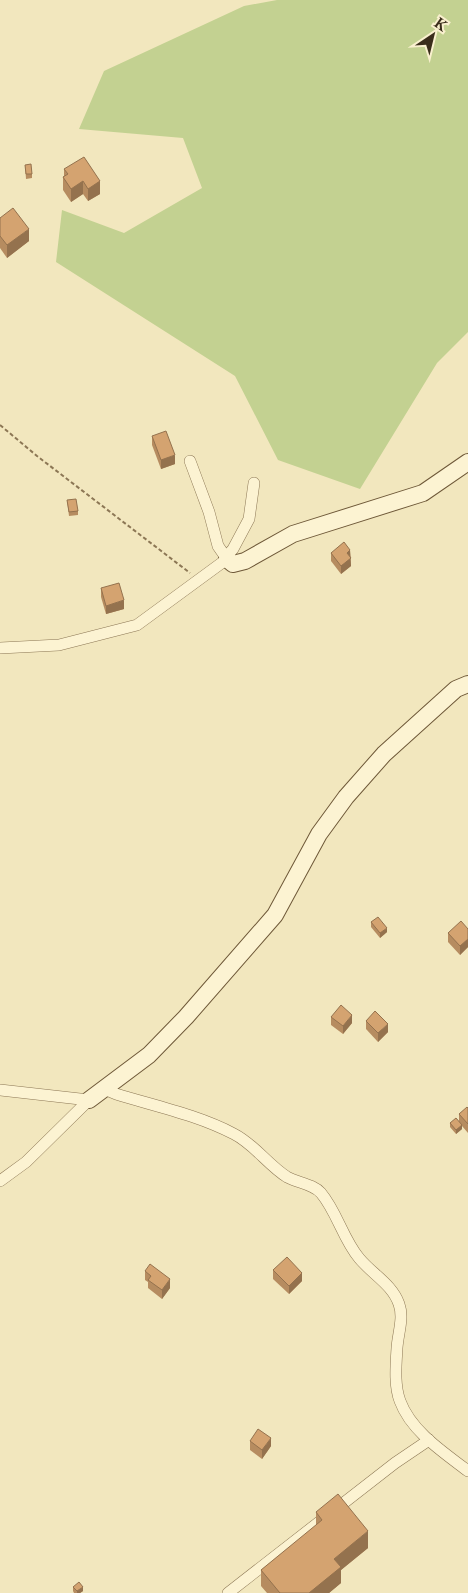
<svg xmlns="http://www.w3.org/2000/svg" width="468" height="1593" font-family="'Libre Baskerville',serif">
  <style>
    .green { fill: #c3d191 }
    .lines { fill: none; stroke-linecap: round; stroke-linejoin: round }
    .street-casing { stroke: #8c7755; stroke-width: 12 }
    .secondary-casing { stroke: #6e5838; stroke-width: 18 }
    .path { stroke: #8c7755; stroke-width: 2; stroke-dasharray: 4 2.5; stroke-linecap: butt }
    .street { stroke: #fcf3d2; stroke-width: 11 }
    .secondary { stroke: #fcf3d2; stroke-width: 16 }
    .wall { fill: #b68c60 }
    .shaded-wall { fill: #94724e }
    .building { fill: #d4a370; stroke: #94724e }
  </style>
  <rect width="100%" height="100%" fill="#f2e7be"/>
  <path class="green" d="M277 0H468V332L437 363 360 489 278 460 235 376 56 262 62 210 124 233 202 188 183 138 79 129 104 71 244 6Z"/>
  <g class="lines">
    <defs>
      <g id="street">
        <path d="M226 557 233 549 249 519 254 483"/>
        <path d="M0 648 59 645 137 625 227 559 218 546 209 512 190 461"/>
        <path d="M104 1089 116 1094C155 1106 198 1115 234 1134 254 1144 268 1165 287 1177 298 1183 313 1184 321 1193 337 1212 343 1239 359 1258 372 1274 392 1284 399 1304 404 1318 398 1333 397 1348 396 1365 394 1385 400 1401 411 1431 443 1452 468 1471"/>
        <path d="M0 1090 89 1100"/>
        <path d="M0 1181 26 1162 89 1100"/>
        <path d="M228 1593 395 1463 429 1440"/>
      </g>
      <g id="secondary">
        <path d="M227 559 233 564 245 561 293 534 423 493 468 462"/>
        <path d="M89 1100 149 1055 186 1017 275 915 319 834 346 797 384 754 456 689 468 684"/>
      </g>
    </defs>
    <use href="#street" class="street-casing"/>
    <use href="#secondary" class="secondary-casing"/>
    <path class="path" d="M0 425 37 456 190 573"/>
    <use href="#street" class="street"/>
    <use href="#secondary" class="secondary"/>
  </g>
  <g class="wall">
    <path d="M25 165 32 174V178L26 179Z"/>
    <path d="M64 169 100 181V194L88 201 83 194 71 202 63 190V177L64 176Z"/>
    <path d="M0 218 29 241 7 258 0 248Z"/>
    <path d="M152 436 175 464 161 469 152 445Z"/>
    <path d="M67 500 78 511V515L69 516Z"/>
    <path d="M350 550 351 566 341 574 331 561V553Z"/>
    <path d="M101 588 124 609 106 614 101 597Z"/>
    <path d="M371 922 387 932 380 938 371 927Z"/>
    <path d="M468 929V947L460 955 448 942V933Z"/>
    <path d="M331 1017 352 1023 343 1034 331 1025Z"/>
    <path d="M366 1021 388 1032 378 1042 366 1029Z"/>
    <path d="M468 1108V1133L462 1126V1129L456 1134 450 1127V1123L459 1121V1114Z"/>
    <path d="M273 1270 302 1281 289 1294 273 1279Z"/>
    <path d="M145 1271 170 1288 162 1299 148 1288V1282L145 1280Z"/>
    <path d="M250 1441 271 1446 262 1459 250 1450Z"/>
    <path d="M316 1512 368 1548 341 1570V1583L329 1593H267L261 1586V1570L316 1526Z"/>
    <path d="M73 1587 83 1591 80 1593H74L73 1591Z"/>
  </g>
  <g class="shaded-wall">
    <path d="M83 181V194L71 202V189Z"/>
    <path d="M100 181V194L88 201V189Z"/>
    <path d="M29 229V241L7 258V245Z"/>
    <path d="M175 455V464L161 469V460Z"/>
    <path d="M350 550 351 566 341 574V566L347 553Z"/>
    <path d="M124 600V609L106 614V606Z"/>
    <path d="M387 928V932L380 938V933Z"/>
    <path d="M468 939V947L460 955V946Z"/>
    <path d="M352 1015V1023L343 1034V1026Z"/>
    <path d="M388 1024V1032L378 1042V1033Z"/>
    <path d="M462 1125V1129L456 1134V1130Z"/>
    <path d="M302 1273V1281L289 1294V1286Z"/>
    <path d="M170 1279V1288L162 1299V1290Z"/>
    <path d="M271 1438V1446L262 1459V1450Z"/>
    <path d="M368 1531V1548L341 1570V1583L329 1593H309L334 1559Z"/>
    <path d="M83 1587V1591L80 1593H77V1591Z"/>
  </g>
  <g class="building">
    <path d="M84 157 100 181 88 189 83 181 71 189 63 177 68 174 64 169Z"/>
    <path d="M31 164 32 174H26L25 165Z"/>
    <path d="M13 208 29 229 7 245 0 236V218Z"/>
    <path d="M166 431 175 455 161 460 152 436Z"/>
    <path d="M76 499 78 511 69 512 67 500Z"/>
    <path d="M344 542 350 550 347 553 351 558 341 566 331 553Z"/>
    <path d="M119 583 124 600 106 606 101 588Z"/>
    <path d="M378 917 387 928 380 933 371 922Z"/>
    <path d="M461 921 468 929V939L460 946 448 933Z"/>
    <path d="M341 1005 352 1015 343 1026 331 1017Z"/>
    <path d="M375 1011 388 1024 378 1033 366 1021Z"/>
    <path d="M467 1107 468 1108V1124L459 1114Z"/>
    <path d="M456 1118 462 1125 456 1130 450 1123Z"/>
    <path d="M287 1257 302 1273 289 1286 273 1270Z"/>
    <path d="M150 1264 170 1279 162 1290 148 1280 151 1276 145 1271Z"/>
    <path d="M258 1429 271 1438 262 1450 250 1441Z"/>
    <path d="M338 1494 368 1531 334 1559 341 1567 309 1593H280L261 1570 322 1520 316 1512Z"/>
    <path d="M79 1582 83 1587 77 1591 73 1587Z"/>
  </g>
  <g transform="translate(433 35) rotate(35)" stroke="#f9f0ce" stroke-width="4" paint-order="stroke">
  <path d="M0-4L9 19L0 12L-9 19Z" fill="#3a2d1b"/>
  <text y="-8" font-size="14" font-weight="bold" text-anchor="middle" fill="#3a2d1b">K</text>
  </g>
</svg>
